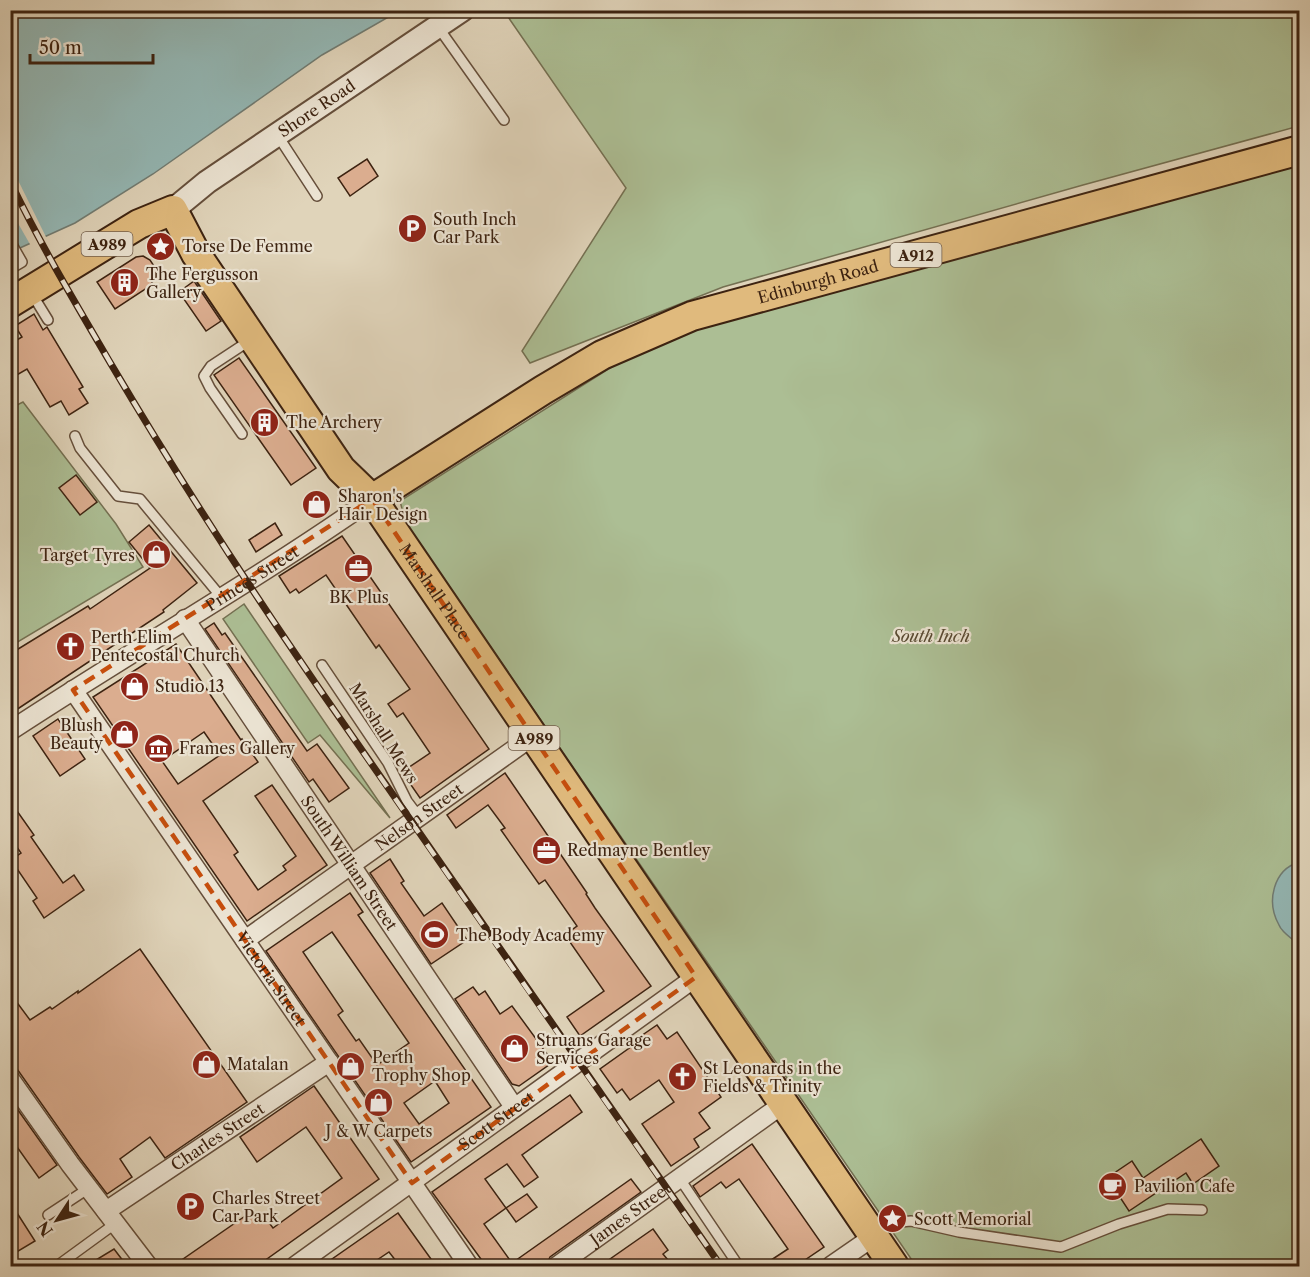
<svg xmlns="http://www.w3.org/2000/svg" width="1310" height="1277" font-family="'Libre Caslon Text',serif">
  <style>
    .green { fill: #acbe94; stroke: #747052; stroke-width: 1.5 }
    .water { fill: #94b7b4; stroke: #717c73; stroke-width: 1.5 }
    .pier { fill: #e0d4ba }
    .building { fill: #dbad8f; stroke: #3d2311; stroke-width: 1.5; fill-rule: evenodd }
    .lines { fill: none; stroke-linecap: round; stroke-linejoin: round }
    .service-casing { stroke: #664f3b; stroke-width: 12 }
    .minor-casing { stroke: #664f3b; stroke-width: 21 }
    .tertiary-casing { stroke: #664f3b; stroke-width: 26 }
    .primary-casing { stroke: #3d2311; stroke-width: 32 }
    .service { stroke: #ebe3d2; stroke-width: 9 }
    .minor { stroke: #ebe3d2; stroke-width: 18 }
    .tertiary { stroke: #ebe3d2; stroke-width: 22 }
    .primary { stroke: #e0ba7d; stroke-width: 28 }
    .rail-casing { stroke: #3d2311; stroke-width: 7 }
    .rail { stroke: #ebe3d2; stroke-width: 4.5; stroke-dasharray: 14; stroke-linecap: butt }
    .marked { fill: none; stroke: #c64e0d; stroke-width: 4.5; stroke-dasharray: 12 8; stroke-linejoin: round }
    .labels { text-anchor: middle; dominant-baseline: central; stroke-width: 4.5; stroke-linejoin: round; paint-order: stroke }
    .shield { fill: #ebe3d2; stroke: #715d4b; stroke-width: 1.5 }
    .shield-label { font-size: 15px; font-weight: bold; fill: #3d2311 }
    .street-label { font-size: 16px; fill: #3d2311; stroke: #ebe3d2 }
    .poi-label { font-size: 16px; fill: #3d2311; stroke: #ebe3d2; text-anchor: start }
    .park-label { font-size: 16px; font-style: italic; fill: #594a32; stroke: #ebe3d2 }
  </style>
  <rect width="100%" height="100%" fill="#e0d4ba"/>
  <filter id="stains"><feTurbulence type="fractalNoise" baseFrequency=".00333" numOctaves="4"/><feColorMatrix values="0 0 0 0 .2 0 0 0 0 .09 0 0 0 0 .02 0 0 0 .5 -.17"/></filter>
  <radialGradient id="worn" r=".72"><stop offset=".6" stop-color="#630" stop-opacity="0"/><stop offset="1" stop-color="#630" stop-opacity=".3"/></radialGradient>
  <g class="green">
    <path d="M511 10 1299 11V126L1083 185 723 287 530 363 522 351 626 188 506 14Z"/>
    <path d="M1299 158V1266H916L406 524 400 501 692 316Z"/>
    <path d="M23 402 116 524 143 567 11 646V408Z"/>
    <path d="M244 604 390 818 320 735 308 743 223 619Z"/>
  </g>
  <g class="water">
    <path d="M10 11H399L322 55 153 174 75 223 11 252Z"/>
    <path d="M1299 862H1300L1299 945C1293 939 1282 933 1279 925 1266 902 1273 870 1299 862Z"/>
  </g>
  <path class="pier" d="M11 166 47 239 31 246 11 211Z"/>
  <g class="building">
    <path d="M367 159 378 176 350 196 338 178Z"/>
    <path d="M143 256 150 260 156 269V277L151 284 144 290 115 309 97 282 136 257Z"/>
    <path d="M194 281 221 321 206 331 179 292Z"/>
    <path d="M34 314 43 330 47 327 83 387 79 389 88 403 69 415 61 401 50 407 27 369 15 376 10 369V344L22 337 15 326Z"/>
    <path d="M239 358 316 468 291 485 214 375Z"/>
    <path d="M76 475 97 502 80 515 59 488Z"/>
    <path d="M322 493 330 505 312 516 305 504Z"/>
    <path d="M275 523 282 535 256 552 249 540Z"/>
    <path d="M149 525 197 583 163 610 164 612 10 714V654L88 606 90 609 150 568 129 542Z"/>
    <path d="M342 536 489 749 420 798 402 772 430 753 403 713 397 717 388 704 410 689 379 645 376 648 326 575 299 593 296 589 290 593 279 576Z"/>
    <path d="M214 623 222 635 225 633 307 751 317 744 349 788 329 802 313 779 309 782 205 629Z"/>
    <path d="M176 644 241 740 242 739 258 762 203 801 238 852 234 855 258 890 286 870 283 866 296 856 255 796 272 785 327 865 247 921 93 697ZM204 732 220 755 178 784 162 761Z"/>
    <path d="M58 719 85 759 60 776 33 736Z"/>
    <path d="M505 773 587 893 586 894 595 908 651 986 580 1036 567 1017 604 991 565 935 577 926 545 880 539 884 501 830 505 828 488 805 456 828 447 815Z"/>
    <path d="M10 801 34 835 31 837 63 883 74 875 84 890 44 918 33 901 37 898 11 860 21 853 10 837Z"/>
    <path d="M390 859 404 881 401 883 424 916 442 903 467 940 431 964 370 873Z"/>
    <path d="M350 893 363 912 358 915 491 1107 411 1162 266 951ZM332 932 409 1043 377 1065 359 1039 356 1041 338 1015 343 1011 303 952ZM435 1081 449 1103 419 1124 404 1103Z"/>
    <path d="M140 949 247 1102 165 1158 150 1137 120 1159 132 1177 107 1194 79 1157 10 1059V993L30 1020 50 1007 52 1009 78 991V993Z"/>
    <path d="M473 987 479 995 485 991 500 1014 512 1006 553 1062 519 1086 512 1084 455 999Z"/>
    <path d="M657 1025 667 1039 677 1032 721 1097 699 1113 710 1128 694 1139 699 1147 671 1166 642 1124 674 1102 659 1080 630 1100 622 1089 617 1093 600 1069 642 1039 641 1036Z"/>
    <path d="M314 1086 379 1179 257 1266H173L251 1212 257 1221 264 1216 273 1228 342 1178 306 1127 257 1162 240 1137Z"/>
    <path d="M570 1095 582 1112 522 1155 538 1177 524 1187 507 1164 485 1179 506 1208 484 1224 512 1263 631 1179 641 1192 550 1257 546 1266H486L432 1192Z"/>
    <path d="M13 1103 57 1165 39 1178 10 1137V1105Z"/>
    <path d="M1201 1139 1219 1166 1193 1184 1186 1173 1129 1211 1116 1191 1110 1196 1101 1182 1132 1161 1143 1178Z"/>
    <path d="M752 1144 824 1247 796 1266H762L788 1249 739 1179 726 1188 721 1182 700 1197 693 1186Z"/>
    <path d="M527 1194 537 1207 516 1222 506 1208Z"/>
    <path d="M10 1202 35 1241 10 1256Z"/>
    <path d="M398 1213 436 1266H400L389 1252 368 1266H322Z"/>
    <path d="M653 1229 668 1250 663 1254 673 1266H600Z"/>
    <path d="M114 1249 127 1266H86Z"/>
  </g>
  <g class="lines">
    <defs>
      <g id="service">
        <path d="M438 27 504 120"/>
        <path d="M278 136 317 196"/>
        <path d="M10 241 22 262 10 269"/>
        <path d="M32 294 48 320"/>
        <path d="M242 434 210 388 204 376 211 366 249 341"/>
        <path d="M75 436 80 448 118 496 140 499 222 598"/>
        <path d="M322 665 388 763 407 801 419 817"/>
        <path d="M680 1179 738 1265"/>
        <path d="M48 1215 89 1188"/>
        <path d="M876 1232 890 1223 911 1221 959 1232 1061 1247 1119 1224 1168 1209 1202 1210"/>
        <path d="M57 1266 116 1223"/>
      </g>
      <g id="minor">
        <path id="s1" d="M185 619 514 1107"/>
        <path id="s2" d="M73 690 469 1266"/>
        <path id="s3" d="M10 731C130 652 255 581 372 499"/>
        <path id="s4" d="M245 940 533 736"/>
        <path d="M10 1079 70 1164 148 1266"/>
        <path id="s5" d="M106 1211 329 1062"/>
        <path id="s6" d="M295 1266 696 977"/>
        <path id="s7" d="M557 1266 783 1104"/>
        <path d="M831 1266 873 1237"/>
      </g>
      <g id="tertiary">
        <path id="s8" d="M173 210 207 182 462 10"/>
      </g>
      <g id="primary">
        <path id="s9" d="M10 303 139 224 173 210 196 254 341 469 372 499 894 1266"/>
        <path id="s10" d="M372 499 543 390 602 355 692 316 1300 150"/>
      </g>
    </defs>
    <use href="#service" class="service-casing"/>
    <use href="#minor" class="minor-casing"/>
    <use href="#tertiary" class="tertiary-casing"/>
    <use href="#primary" class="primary-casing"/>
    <use href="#service" class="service"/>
    <use href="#minor" class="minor"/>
    <use href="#tertiary" class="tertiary"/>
    <use href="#primary" class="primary"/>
    <defs>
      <path id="rail" d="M10 181C40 244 76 304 111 364 183 486 260 604 341 720 467 903 594 1085 721 1266"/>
    </defs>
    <use href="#rail" class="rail-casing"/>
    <use href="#rail" class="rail"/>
  </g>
  <path class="marked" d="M372 499 696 977 412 1183 73 690Z"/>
  <defs>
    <symbol id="parking-disc" viewBox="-11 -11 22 22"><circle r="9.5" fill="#8f2418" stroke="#ebe3d2"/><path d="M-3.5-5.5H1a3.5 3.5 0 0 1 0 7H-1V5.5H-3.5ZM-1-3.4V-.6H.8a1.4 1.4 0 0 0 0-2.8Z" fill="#fff"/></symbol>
    <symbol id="sight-disc" viewBox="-11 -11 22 22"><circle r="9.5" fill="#8f2418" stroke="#ebe3d2"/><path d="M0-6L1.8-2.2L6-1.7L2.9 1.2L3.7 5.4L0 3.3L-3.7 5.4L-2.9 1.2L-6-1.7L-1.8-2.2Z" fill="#fff"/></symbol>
    <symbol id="building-disc" viewBox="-11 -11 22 22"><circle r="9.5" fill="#8f2418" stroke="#ebe3d2"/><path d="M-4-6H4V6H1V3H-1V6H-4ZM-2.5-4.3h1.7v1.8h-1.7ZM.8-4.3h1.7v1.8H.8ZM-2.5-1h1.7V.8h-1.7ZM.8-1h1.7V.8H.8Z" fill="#fff"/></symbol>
    <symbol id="shop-disc" viewBox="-11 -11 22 22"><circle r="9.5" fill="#8f2418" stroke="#ebe3d2"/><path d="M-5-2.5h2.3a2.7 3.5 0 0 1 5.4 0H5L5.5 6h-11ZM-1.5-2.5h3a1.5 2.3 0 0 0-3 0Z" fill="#fff"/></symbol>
    <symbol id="office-disc" viewBox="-11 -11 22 22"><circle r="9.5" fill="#8f2418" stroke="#ebe3d2"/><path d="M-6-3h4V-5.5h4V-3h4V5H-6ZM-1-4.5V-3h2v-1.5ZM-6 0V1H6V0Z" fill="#fff"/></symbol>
    <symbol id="church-disc" viewBox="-11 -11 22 22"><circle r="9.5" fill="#8f2418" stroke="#ebe3d2"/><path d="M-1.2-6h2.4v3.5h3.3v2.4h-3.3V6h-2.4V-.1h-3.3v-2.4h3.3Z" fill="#fff"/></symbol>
    <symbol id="museum-disc" viewBox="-11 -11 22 22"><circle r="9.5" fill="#8f2418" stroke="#ebe3d2"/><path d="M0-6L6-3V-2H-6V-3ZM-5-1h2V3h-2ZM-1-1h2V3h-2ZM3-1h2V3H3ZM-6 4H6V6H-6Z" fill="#fff"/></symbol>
    <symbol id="stadium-disc" viewBox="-11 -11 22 22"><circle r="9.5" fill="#8f2418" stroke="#ebe3d2"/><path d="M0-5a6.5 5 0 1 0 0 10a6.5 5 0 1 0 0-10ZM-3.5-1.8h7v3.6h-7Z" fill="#fff"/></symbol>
    <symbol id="cafe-disc" viewBox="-11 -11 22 22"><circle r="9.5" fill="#8f2418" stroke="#ebe3d2"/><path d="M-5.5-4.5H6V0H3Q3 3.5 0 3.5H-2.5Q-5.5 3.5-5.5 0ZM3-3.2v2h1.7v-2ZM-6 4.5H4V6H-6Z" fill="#fff"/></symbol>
  </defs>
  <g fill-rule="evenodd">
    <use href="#parking-disc" x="396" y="212" width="33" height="33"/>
    <use href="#sight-disc" x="144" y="230" width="33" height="33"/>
    <use href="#building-disc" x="108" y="266" width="33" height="33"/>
    <use href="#building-disc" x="248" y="406" width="33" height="33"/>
    <use href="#shop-disc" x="300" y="488" width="33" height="33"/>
    <use href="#shop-disc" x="140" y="538" width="33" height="33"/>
    <use href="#office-disc" x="342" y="552" width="33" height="33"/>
    <use href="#church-disc" x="54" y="630" width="33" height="33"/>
    <use href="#shop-disc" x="118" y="670" width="33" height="33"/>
    <use href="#shop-disc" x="108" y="718" width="33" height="33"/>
    <use href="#museum-disc" x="142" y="732" width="33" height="33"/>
    <use href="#office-disc" x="530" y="834" width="33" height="33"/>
    <use href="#stadium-disc" x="418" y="918" width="33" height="33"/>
    <use href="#shop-disc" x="498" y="1032" width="33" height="33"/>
    <use href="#shop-disc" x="190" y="1048" width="33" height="33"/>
    <use href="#shop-disc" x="334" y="1050" width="33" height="33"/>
    <use href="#church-disc" x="666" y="1060" width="33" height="33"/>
    <use href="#shop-disc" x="362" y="1086" width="33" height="33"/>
    <use href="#cafe-disc" x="1096" y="1170" width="33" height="33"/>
    <use href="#parking-disc" x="174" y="1190" width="33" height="33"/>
    <use href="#sight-disc" x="876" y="1202" width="33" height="33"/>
  </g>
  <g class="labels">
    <g class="shield">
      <rect x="81.5" y="232" width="51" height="24" rx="4.5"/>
      <rect x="890.5" y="243" width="51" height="24" rx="4.5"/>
      <rect x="508.5" y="726" width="51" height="24" rx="4.5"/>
    </g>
    <g class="shield-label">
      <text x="107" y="244">A989</text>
      <text x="916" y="255">A912</text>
      <text x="534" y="738">A989</text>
    </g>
    <g class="street-label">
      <text stroke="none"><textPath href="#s8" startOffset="176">Shore Road</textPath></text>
      <text stroke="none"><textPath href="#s10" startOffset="500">Edinburgh Road</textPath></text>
      <text stroke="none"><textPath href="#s3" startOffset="286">Princes Street</textPath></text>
      <text stroke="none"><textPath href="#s9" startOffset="652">Marshall Place</textPath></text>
      <text transform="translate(384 733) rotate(58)">Marshall Mews</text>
      <text stroke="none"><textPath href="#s4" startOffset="213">Nelson Street</textPath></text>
      <text stroke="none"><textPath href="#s1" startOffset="294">South William Street</textPath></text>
      <text stroke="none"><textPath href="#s2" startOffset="350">Victoria Street</textPath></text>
      <text stroke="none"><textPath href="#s6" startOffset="248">Scott Street</textPath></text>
      <text stroke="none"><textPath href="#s5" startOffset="134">Charles Street</textPath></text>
      <text stroke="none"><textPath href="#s7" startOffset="90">James Street</textPath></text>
    </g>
    <g class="poi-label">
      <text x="433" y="219">South Inch<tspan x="433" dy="18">Car Park</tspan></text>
      <text x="182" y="246">Torse De Femme</text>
      <text x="146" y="274">The Fergusson<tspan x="146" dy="18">Gallery</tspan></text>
      <text x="286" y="422">The Archery</text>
      <text x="338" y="496">Sharon's<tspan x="338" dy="18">Hair Design</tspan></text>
      <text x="135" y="555" text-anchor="end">Target Tyres</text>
      <text x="359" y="597" text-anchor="middle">BK Plus</text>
      <text x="91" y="637">Perth Elim<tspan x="91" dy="18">Pentecostal Church</tspan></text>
      <text x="155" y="686">Studio 13</text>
      <text x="103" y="725" text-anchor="end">Blush<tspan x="103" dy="18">Beauty</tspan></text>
      <text x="179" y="748">Frames Gallery</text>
      <text x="567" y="850">Redmayne Bentley</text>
      <text x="456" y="935">The Body Academy</text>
      <text x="536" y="1040">Struans Garage<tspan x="536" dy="18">Services</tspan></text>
      <text x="372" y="1057">Perth<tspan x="372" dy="18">Trophy Shop</tspan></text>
      <text x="227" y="1064">Matalan</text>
      <text x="703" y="1068">St Leonards in the<tspan x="703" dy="18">Fields &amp; Trinity</tspan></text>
      <text x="379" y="1131" text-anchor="middle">J &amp; W Carpets</text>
      <text x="1134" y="1186">Pavilion Cafe</text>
      <text x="212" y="1198">Charles Street<tspan x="212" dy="18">Car Park</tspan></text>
      <text x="914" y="1219">Scott Memorial</text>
    </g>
    <g class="park-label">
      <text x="931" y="636">South Inch</text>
    </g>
  </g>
  <rect width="1310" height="1277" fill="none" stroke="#e0d4ba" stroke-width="36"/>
  <rect x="12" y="12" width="1286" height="1253" fill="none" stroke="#3d2311" stroke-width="3"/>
  <rect x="18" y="18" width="1274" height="1241" fill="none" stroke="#3d2311" stroke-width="1.5"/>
  <g transform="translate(57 1220) rotate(234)" stroke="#ebe3d2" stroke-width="4.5" paint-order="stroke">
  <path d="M0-4.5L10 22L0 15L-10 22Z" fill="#3d2311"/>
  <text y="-9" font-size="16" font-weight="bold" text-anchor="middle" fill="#3d2311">N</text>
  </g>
  <path d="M30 54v9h123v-9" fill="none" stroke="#3d2311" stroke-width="3"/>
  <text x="39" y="54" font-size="18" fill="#3d2311" stroke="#ebe3d2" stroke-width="4.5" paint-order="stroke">50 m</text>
  <rect width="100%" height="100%" filter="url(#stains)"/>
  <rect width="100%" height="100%" fill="url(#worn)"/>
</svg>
